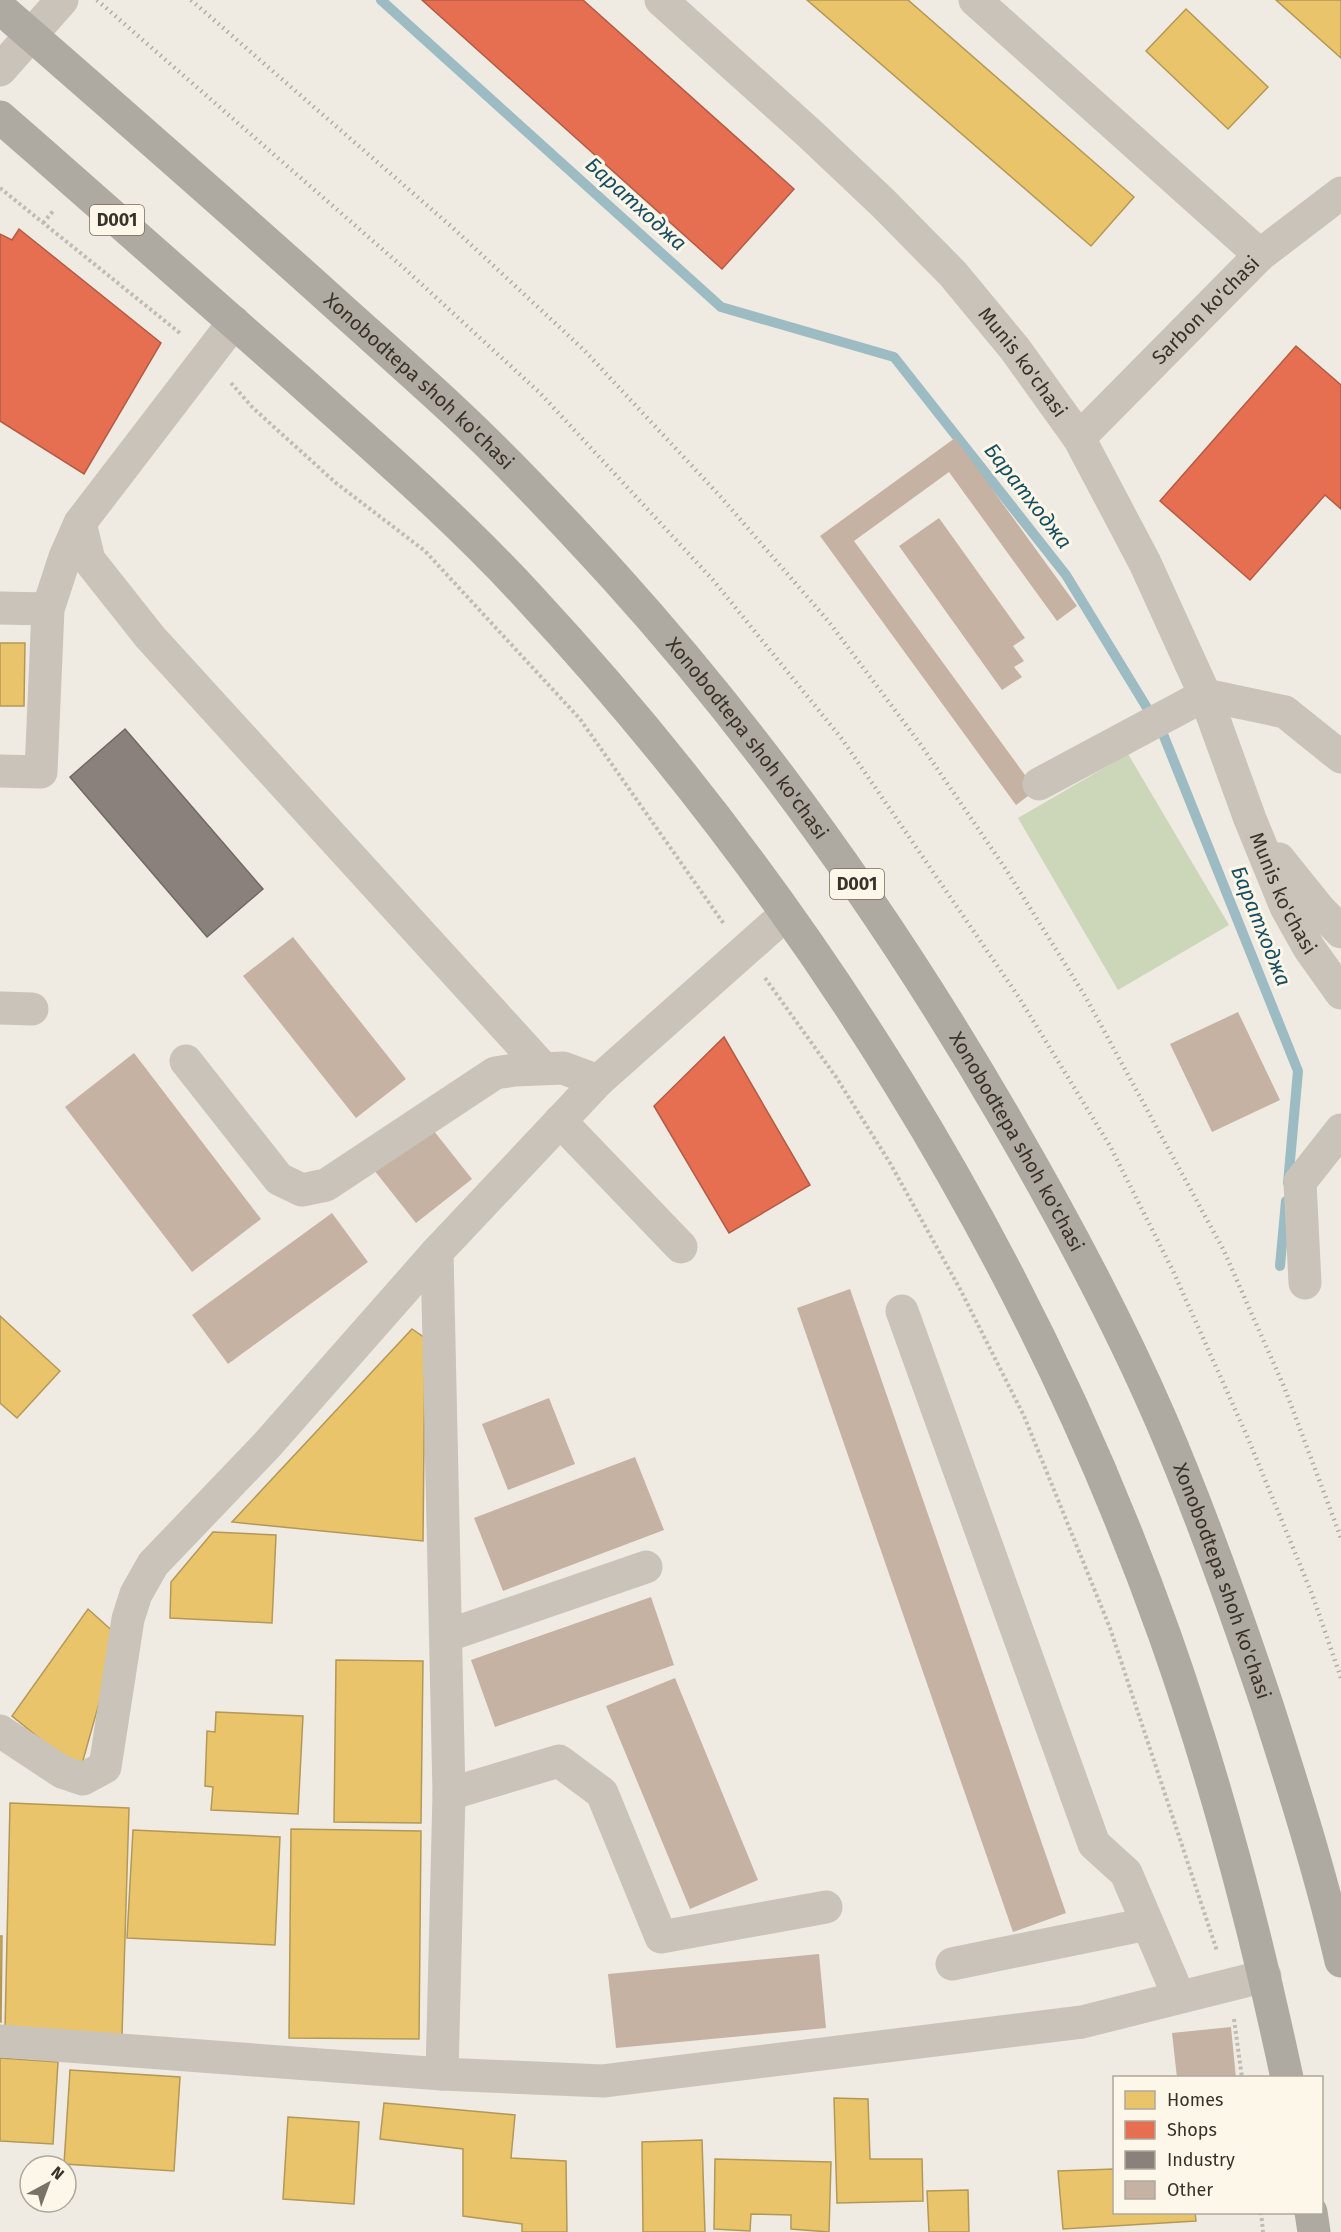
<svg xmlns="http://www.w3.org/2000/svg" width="1341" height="2232" font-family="'Fira Sans',sans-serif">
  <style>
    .green { fill: #ccd7ba }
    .homes { fill: #e9c46a; stroke: #b49856; stroke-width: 1.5 }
    .shops { fill: #e76f51; stroke: #b35c45; stroke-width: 1.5 }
    .industry { fill: #8a817c; stroke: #726963; stroke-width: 1.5 }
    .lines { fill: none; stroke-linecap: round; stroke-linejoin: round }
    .stream { stroke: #9cbbc2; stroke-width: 10 }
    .building { fill: #c5b2a2 }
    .path { stroke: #c1bcb3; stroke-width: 4; stroke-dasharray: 3 3; stroke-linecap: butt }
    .minor { stroke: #c9c3ba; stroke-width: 33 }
    .highway { stroke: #aeaaa1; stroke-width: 33 }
    .rail { stroke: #b0aca5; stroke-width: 4.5; stroke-dasharray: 1.5 4.5; stroke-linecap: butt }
    .labels { text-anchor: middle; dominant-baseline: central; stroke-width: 6; stroke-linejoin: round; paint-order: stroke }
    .shield { fill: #fcf7e9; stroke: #746c62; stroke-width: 1.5 }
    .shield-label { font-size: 18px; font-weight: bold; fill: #3a3128 }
    .street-label { font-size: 20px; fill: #3a3128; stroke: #fcf7e9 }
    .water-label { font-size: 21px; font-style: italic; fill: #184e61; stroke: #fcf7e9 }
  </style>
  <rect width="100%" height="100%" fill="#efebe2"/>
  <path class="green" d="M1128 754 1229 925 1118 990 1018 818Z"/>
  <g class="homes">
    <path d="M807 0H908L1134 197 1091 246Z"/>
    <path d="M1276 0H1341V58Z"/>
    <path d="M1186 9 1268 87 1228 129 1146 51Z"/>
    <path d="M0 643H25L24 706H0Z"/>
    <path d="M0 1316 60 1371 17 1418 0 1403Z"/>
    <path d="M412 1329 425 1338 423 1541 232 1522Z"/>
    <path d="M213 1532 276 1535 272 1623 170 1618 171 1582Z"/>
    <path d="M88 1609 118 1636 80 1771 12 1716Z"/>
    <path d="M336 1660 423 1661 421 1823 334 1822Z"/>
    <path d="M216 1712 303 1716 298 1814 211 1810 213 1787 205 1786 207 1731 215 1732Z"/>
    <path d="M10 1803 129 1808 122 2035 5 2030Z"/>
    <path d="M291 1829 421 1831 419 2039 289 2038Z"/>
    <path d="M133 1830 280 1837 275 1945 127 1938Z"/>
    <path d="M0 1936H2L1 2022H0Z"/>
    <path d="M0 2058 58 2062 53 2144 0 2141Z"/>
    <path d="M70 2070 180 2077 174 2171 64 2164Z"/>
    <path d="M834 2098 868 2099 870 2159H922L923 2201 837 2203Z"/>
    <path d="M384 2103 515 2115 511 2158 566 2161 567 2232H522V2224L463 2216V2149L380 2139Z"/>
    <path d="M288 2117 359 2122 354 2204 283 2199Z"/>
    <path d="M702 2140 705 2232H643L642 2142Z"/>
    <path d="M715 2159 831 2162 829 2232 791 2229V2215L751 2214 750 2231 714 2229Z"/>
    <path d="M1114 2169V2212H1195L1196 2221 1063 2229 1058 2171Z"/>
    <path d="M968 2190 969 2232H929L927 2191Z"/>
  </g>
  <g class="shops">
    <path d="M422 0H583L794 189 722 269Z"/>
    <path d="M19 229 161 343 84 474 0 421V234L12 240Z"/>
    <path d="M1296 346 1341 385V509L1325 495 1250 580 1160 501Z"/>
    <path d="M724 1037 810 1185 729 1233 654 1106Z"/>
  </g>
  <path class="industry" d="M125 729 263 889 207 937 70 777Z"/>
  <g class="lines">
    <g class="stream">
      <path d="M381 0 721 307 894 357 1066 575 1163 734 1298 1071 1288 1183"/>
      <path d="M1280 1266 1286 1201"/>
    </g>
  </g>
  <g class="building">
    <path d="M955 438 1077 606 1057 621 949 472 854 541 1036 790 1016 805 820 536Z"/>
    <path d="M939 518 1025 638 1013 646 1024 661 1014 667 1022 677 1002 690 899 546Z"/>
    <path d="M293 937 406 1079 356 1118 243 976Z"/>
    <path d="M1238 1012 1280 1100 1212 1132 1170 1044Z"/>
    <path d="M134 1053 261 1219 192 1272 65 1107Z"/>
    <path d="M430 1126 472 1179 416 1223 374 1170Z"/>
    <path d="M332 1213 368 1262 228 1364 192 1315Z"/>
    <path d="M850 1289 1066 1913 1013 1932 797 1308Z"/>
    <path d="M549 1398 575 1464 508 1490 482 1424Z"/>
    <path d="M635 1457 664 1530 503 1591 474 1518Z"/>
    <path d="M651 1597 674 1665 495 1727 471 1660Z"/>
    <path d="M675 1678 758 1880 690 1909 606 1706Z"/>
    <path d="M819 1954 826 2028 616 2048 608 1974Z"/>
    <path d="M1231 2027 1236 2078H1177L1172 2033Z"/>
  </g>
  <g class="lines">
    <g class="path">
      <path d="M0 188 181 334"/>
      <path d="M43 223 54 210"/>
      <path d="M231 383 253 408 336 483 425 551 580 719 724 924"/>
      <path d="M765 978 836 1077 890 1163 960 1289 1024 1416 1110 1628 1217 1951"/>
      <path d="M1234 2019 1242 2078"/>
      <path d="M1261 2212 1263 2232"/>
    </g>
    <g class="minor">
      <path id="s1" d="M661 0 809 133 883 203 953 274 1015 349 1079 438 1145 563 1205 695 1250 819 1286 907 1309 948 1341 993"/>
      <path d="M975 0 1260 255"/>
      <path d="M0 70 62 0"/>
      <path id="s2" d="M1079 438 1260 255 1341 193"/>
      <path d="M80 523 89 560 150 637 543 1068"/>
      <path d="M0 608 48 609"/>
      <path d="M0 771 41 772 48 609 65 557 80 523 234 322"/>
      <path d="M1039 784 1205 695 1285 712 1341 757"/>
      <path d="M1279 859 1320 910 1341 932"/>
      <path d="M0 1008 32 1009"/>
      <path d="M186 1061 279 1179 302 1190 326 1185 495 1073 515 1070 563 1068 598 1081"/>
      <path d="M560 1121 681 1247"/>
      <path d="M437 1252 449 1794 442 2074"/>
      <path d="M1305 1283 1300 1182 1341 1130"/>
      <path d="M902 1311 1094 1844 1126 1873 1179 1997"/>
      <path d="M446 1636 646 1567"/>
      <path d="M0 1731 62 1772 83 1779 105 1767 128 1619 136 1594 153 1564 267 1445 437 1252 598 1081 786 914"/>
      <path d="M449 1794 559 1761 602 1793 661 1937 826 1907"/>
      <path d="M952 1964 1147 1924"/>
      <path d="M0 2041 442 2074 603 2081 1082 2022 1265 1976"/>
    </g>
    <g class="highway">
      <path id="s3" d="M0 8C107 101 213 194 319 289 364 330 410 370 454 411 510 463 563 520 615 577 764 742 893 925 1005 1118 1062 1216 1116 1316 1161 1420 1201 1513 1235 1609 1267 1705 1294 1789 1321 1875 1341 1961"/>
      <path d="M0 117C100 204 199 292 299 380 376 449 456 518 527 595 805 894 1028 1251 1165 1636 1216 1780 1255 1928 1287 2078"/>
      <path d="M1311 2212 1314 2232"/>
    </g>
    <g class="rail">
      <path d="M97 0 405 269 540 393 713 580 842 739 1018 996 1110 1146 1173 1271 1247 1436 1312 1594 1341 1678"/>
      <path d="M191 0 453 228 584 350 720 496 829 622 921 745 1007 871 1085 996 1223 1249 1285 1389 1341 1538"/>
    </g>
  </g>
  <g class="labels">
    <g class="shield">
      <rect x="90" y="205" width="54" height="30" rx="4.5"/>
      <rect x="830" y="869" width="54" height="30" rx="4.5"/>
    </g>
    <g class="shield-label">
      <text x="117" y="220">D001</text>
      <text x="857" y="884">D001</text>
    </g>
    <g class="street-label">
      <text stroke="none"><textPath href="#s2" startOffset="180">Sarbon ko'chasi</textPath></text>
      <text stroke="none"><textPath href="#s1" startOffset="513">Munis ko'chasi</textPath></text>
      <text stroke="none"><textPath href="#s3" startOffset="561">Xonobodtepa shoh ko'chasi</textPath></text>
      <text stroke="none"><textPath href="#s3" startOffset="1047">Xonobodtepa shoh ko'chasi</textPath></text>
      <text stroke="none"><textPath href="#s1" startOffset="1107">Munis ko'chasi</textPath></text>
      <text stroke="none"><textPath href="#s3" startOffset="1533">Xonobodtepa shoh ko'chasi</textPath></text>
      <text stroke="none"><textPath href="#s3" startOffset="2019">Xonobodtepa shoh ko'chasi</textPath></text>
    </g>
    <g class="water-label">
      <text transform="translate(636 204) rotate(42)">Баратходжа</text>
      <text transform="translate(1028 496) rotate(52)">Баратходжа</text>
      <text transform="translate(1261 926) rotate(68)">Баратходжа</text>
    </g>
  </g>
  <rect x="1113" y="2076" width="210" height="138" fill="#fcf7e9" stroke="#aea89c" stroke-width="1.5"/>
  <rect x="1125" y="2091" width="30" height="18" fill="#e9c46a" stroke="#aea89c" stroke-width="1.5"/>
  <text x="1167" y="2106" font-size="18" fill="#3a3128">Homes</text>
  <rect x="1125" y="2121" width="30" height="18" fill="#e76f51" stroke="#aea89c" stroke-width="1.5"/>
  <text x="1167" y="2136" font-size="18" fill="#3a3128">Shops</text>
  <rect x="1125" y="2151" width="30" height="18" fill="#8a817c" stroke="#aea89c" stroke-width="1.5"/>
  <text x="1167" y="2166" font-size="18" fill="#3a3128">Industry</text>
  <rect x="1125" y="2181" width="30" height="18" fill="#c5b2a2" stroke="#aea89c" stroke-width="1.5"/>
  <text x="1167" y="2196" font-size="18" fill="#3a3128">Other</text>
  <g transform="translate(48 2184) rotate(41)"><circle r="28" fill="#fcf7e9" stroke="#aea89c" stroke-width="1.5"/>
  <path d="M0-4.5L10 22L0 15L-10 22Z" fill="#797269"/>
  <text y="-9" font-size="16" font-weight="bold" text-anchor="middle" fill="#3a3128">N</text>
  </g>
</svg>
